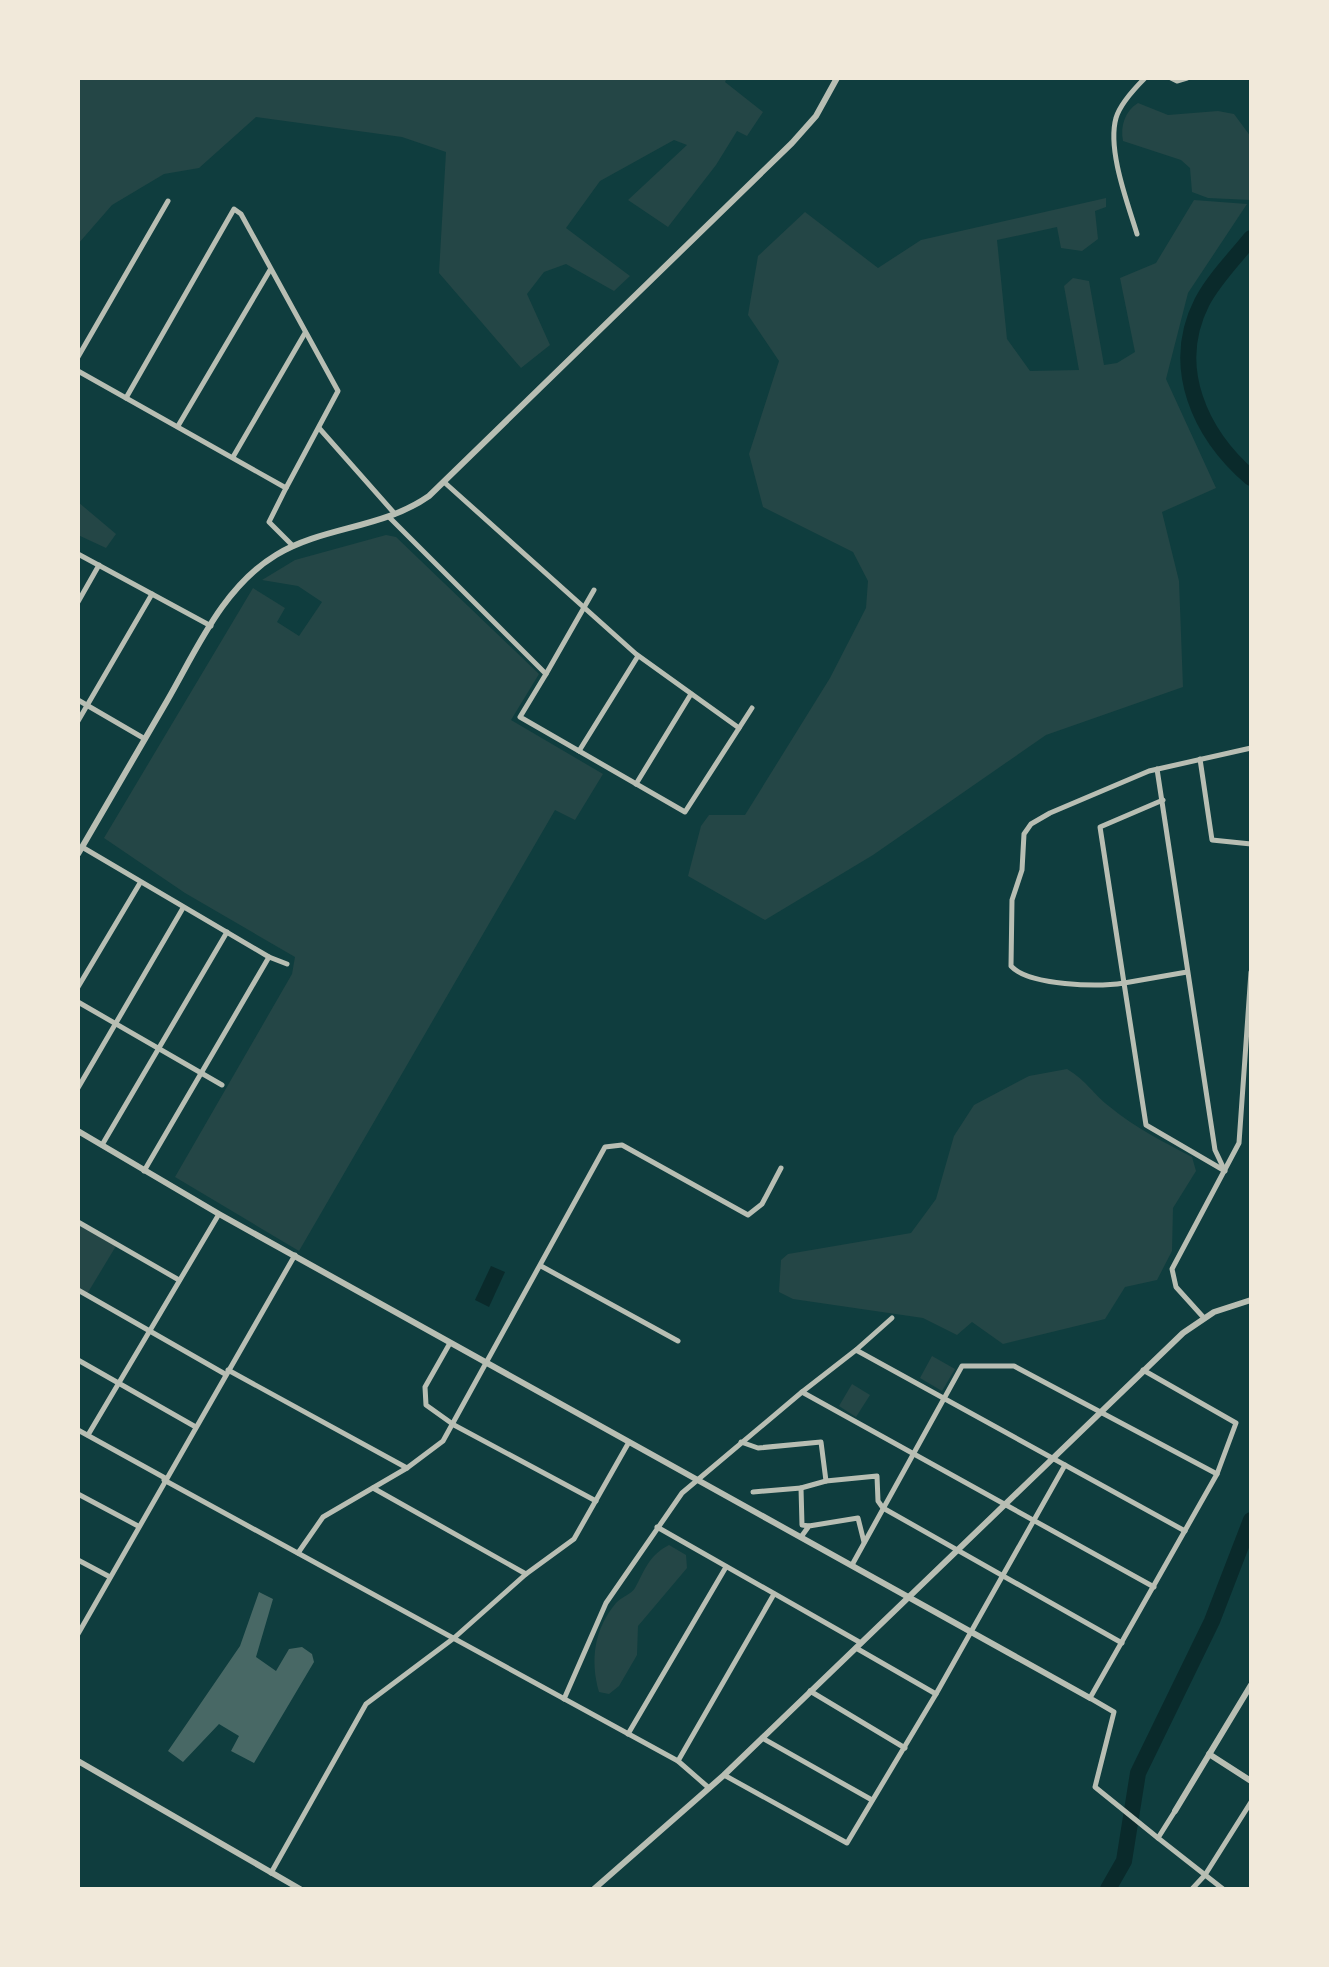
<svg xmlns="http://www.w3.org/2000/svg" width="1329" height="1967" font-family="'IBM Plex Serif',serif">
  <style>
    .green { fill: #244646 }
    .water { fill: #0a2a2b }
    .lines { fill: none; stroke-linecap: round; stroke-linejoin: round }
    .river { stroke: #0a2a2b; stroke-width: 16 }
    .building { fill: #486865 }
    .minor { stroke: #b8beb3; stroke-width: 5 }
    .tertiary { stroke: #b8beb3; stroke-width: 6 }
  </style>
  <rect width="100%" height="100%" fill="#0f3d3e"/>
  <g class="green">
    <path d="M78 78H727L725 82 763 112 747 136 737 131 716 165 668 227 628 200 687 145 674 140 600 181 566 228 630 276 614 291 566 264 544 272 527 294 550 345 521 368 439 273 446 152 402 137 256 117 199 168 164 174 112 205 78 244Z"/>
    <path d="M1138 103 1168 115 1218 111 1234 114 1251 137V200L1208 198 1192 192 1190 168 1181 160 1123 141C1120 126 1125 111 1138 103Z"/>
    <path d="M1106 198V207L1095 211 1098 239 1082 251 1061 248 1057 227 997 240 1007 339 1030 371 1079 370 1064 286 1073 278 1089 281 1104 365 1117 363 1135 352 1120 278 1156 263 1194 200 1247 204 1188 293 1166 379 1216 488 1162 512 1179 581 1183 687 1046 735 873 855 765 920 688 876 701 826 709 815H745L830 678 866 608 868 581 853 552 763 507 749 454 779 361 748 315 758 256 805 212 878 268 921 240Z"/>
    <path d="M78 502 116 534 106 548 78 535Z"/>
    <path d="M386 535 396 537 539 674 511 720 603 774 575 820 555 810 299 1251 175 1177 292 974 295 957 185 893 104 838 253 588 285 608 277 622 299 636 322 602 298 586 262 580 295 560Z"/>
    <path d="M1067 1069C1088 1082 1093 1094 1110 1107 1135 1128 1164 1142 1192 1157L1196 1171 1173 1208 1172 1251 1157 1280 1125 1287 1105 1319 1003 1344 972 1322 957 1335 923 1318 793 1299 779 1292 781 1260 788 1254 911 1233 936 1199 954 1136 974 1105 1029 1076Z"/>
    <path d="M80 1226 116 1246 87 1294 78 1289Z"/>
    <path d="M932 1356 955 1369 942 1391 920 1378Z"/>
    <path d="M852 1384 870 1395 856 1417 839 1406Z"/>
    <path d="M669 1545 686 1555 687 1568 638 1626 637 1655 619 1686 609 1694 599 1692C590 1660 594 1629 616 1603 621 1597 632 1594 635 1588 645 1570 649 1555 669 1545Z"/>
  </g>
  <path class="water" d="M491 1266 505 1272 489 1307 475 1300Z"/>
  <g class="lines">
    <g class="river">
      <path d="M1251 238C1235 258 1214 279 1202 302 1169 367 1200 434 1251 478"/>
      <path d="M1108 1889 1124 1861 1138 1773 1212 1621 1251 1520"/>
    </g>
  </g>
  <path class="building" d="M259 1592 273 1599 256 1657 276 1671 289 1649 302 1647 312 1654 314 1662 254 1763 231 1751 239 1736 219 1724 183 1762 168 1751 240 1646Z"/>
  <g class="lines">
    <g class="minor">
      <path d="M1171 78 1177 81 1187 78"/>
      <path d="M1137 234C1128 204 1107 150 1116 118 1120 104 1134 89 1145 78"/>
      <path d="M78 357 168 201"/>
      <path d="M78 371 286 488 269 522 293 546"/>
      <path d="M126 398 234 209 241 214 338 391 286 488"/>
      <path d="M178 426 270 270"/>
      <path d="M319 428 395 514"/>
      <path d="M233 457 305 333"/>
      <path d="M444 482 636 654 739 728"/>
      <path d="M390 518 546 674 520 717 685 812 752 708"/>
      <path d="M78 554 211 626"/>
      <path d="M78 602 99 565"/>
      <path d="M546 674 594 590"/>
      <path d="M78 700 145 739"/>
      <path d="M78 721 152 594"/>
      <path d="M579 751 638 656"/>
      <path d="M1200 759 1212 840 1251 844"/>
      <path d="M1157 769 1215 1150 1224 1169"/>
      <path d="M636 784 691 694"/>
      <path d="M1163 800 1100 827 1124 983 1187 972"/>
      <path d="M82 847 269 957 144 1171"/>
      <path d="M269 957 287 964"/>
      <path d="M78 987 140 883"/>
      <path d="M78 1002 222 1085"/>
      <path d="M78 1088 183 908"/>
      <path d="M102 1145 227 932"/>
      <path d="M1225 1171 1146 1125 1124 983C1099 987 1029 986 1011 966L1012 900 1022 870 1024 834 1031 824 1050 813 1149 771 1251 748"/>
      <path d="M78 1222 179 1280"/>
      <path d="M541 1266 678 1341"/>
      <path d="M78 1290 225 1374"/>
      <path d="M1204 1318 1176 1287 1172 1269 1239 1143 1251 972"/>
      <path d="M450 1343 425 1387 426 1405 454 1425 596 1501"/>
      <path d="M856 1350 892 1318"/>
      <path d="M78 1360 194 1426"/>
      <path d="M228 1370 407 1468"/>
      <path d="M1143 1370 1236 1423 1217 1474 1090 1698 1114 1712 1095 1787 1158 1838"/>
      <path d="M78 1430 165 1478"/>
      <path d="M88 1435 219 1214"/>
      <path d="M741 1442 758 1448 821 1442 826 1481 877 1476 878 1501 883 1508 1122 1643"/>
      <path d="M164 1480 678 1761 709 1788"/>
      <path d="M373 1488 526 1574"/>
      <path d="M801 1488 826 1481"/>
      <path d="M753 1492 801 1488 802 1525 809 1526"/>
      <path d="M78 1494 138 1526"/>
      <path d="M657 1527 861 1643"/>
      <path d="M801 1537 809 1526 858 1518 864 1542"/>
      <path d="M298 1553 323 1517 407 1468 443 1441 605 1147 622 1145 748 1215 762 1204 781 1168"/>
      <path d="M78 1560 110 1577"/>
      <path d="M852 1565 962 1366H1014L1217 1474"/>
      <path d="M1154 1587 802 1392 856 1350 1185 1531"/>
      <path d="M78 1634 295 1255"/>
      <path d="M856 1648 936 1694"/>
      <path d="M810 1691 905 1748"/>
      <path d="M564 1699 606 1603 682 1493 802 1392"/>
      <path d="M628 1734 726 1567"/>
      <path d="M762 1738 872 1800"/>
      <path d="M678 1761 774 1594"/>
      <path d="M724 1775 847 1843 936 1694 1065 1465"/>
      <path d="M1175 1811 1158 1838 1223 1889"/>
      <path d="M271 1873 366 1704 454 1638 526 1574 574 1539 629 1442"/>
      <path d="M1192 1889 1205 1875 1251 1802"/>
    </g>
    <g class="tertiary">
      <path d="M78 854C108 803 137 752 167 701 197 649 223 587 276 555 324 526 382 529 429 496L792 143 816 116 837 78"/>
      <path d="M78 1131 219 1214 1090 1698"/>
      <path d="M1209 1754 1251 1781"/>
      <path d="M78 1761 300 1889"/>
      <path d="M1175 1811 1251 1685"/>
      <path d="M594 1889 724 1775 1183 1333 1214 1312 1251 1300"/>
    </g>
  </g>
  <rect width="1329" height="1967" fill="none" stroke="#f1e9da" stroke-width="160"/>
</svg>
